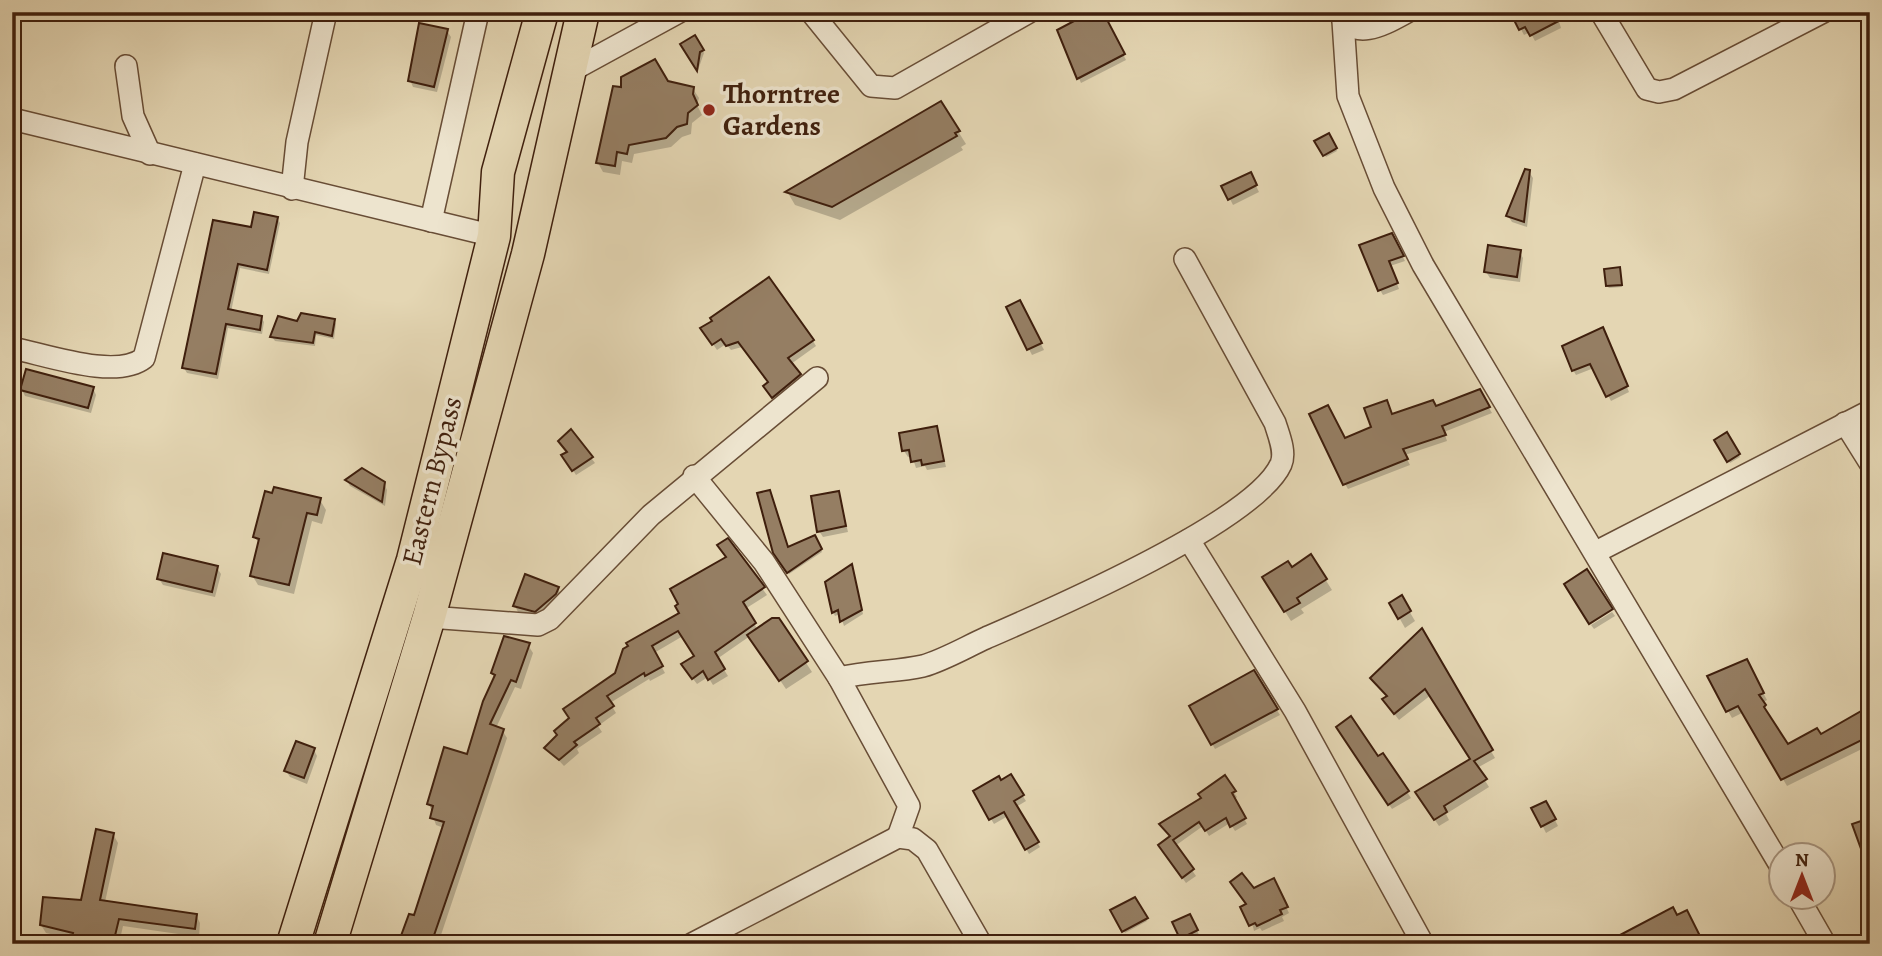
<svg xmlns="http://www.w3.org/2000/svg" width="1882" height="956" font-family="Alegreya,serif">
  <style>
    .shadow { fill: #0003 }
    .building { fill: #957e63; stroke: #3f1f0d; stroke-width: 2 }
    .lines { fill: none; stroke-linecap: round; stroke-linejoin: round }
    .minor-casing { stroke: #684d36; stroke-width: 24 }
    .primary-casing { stroke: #3f1f0d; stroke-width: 35 }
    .minor { stroke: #ede4ce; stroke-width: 21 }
    .primary { stroke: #e4d6b3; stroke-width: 32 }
    .poi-dot { fill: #8f2418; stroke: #ede4ce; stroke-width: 2.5 }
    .labels { text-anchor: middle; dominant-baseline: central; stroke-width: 7; stroke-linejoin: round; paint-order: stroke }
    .poi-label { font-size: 28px; font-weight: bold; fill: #3f1f0d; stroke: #ede4ce; text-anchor: start }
    .street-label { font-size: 28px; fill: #3f1f0d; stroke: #ede4ce }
  </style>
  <rect width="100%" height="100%" fill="#e4d6b3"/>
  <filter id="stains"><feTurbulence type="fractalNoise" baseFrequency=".00286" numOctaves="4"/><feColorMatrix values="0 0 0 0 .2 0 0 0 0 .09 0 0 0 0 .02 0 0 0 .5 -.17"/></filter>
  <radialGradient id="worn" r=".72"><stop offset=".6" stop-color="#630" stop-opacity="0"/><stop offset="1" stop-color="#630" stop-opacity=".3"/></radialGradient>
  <g class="shadow">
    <path d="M1101 12 1126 60 1081 83 1059 31Z"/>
    <path d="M1512 12H1556L1561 28 1535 41 1530 32 1524 35Z"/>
    <path d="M447 31 451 37 437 92 413 87 410 80Z"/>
    <path d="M694 37 704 53 698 70 682 44Z"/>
    <path d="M667 83 693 89 699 98 697 105 702 115 692 123 691 134 682 137 671 147 634 154 632 163 622 161 620 175 603 172 598 163 622 88Z"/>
    <path d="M941 104 966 144 961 147 963 150 840 220 795 205 788 193Z"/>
    <path d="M1328 135 1337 151 1326 157 1317 142Z"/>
    <path d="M1529 172 1533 178 1527 227 1512 222 1508 216Z"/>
    <path d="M1250 174 1259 192 1233 205 1224 187Z"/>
    <path d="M277 218 280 223 269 274 240 268 231 312 261 317 264 322 262 334 228 328 218 379 187 373 184 368 252 229Z"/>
    <path d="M1391 235 1405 261 1390 266 1399 289 1383 295 1380 290Z"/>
    <path d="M1519 251 1523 258 1520 282 1490 278 1486 272Z"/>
    <path d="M1619 269 1622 287 1609 288 1607 286Z"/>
    <path d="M1019 302 1044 350 1032 355 1008 308Z"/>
    <path d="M334 320 336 324 334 339 316 335 315 346 275 341 272 337 298 323Z"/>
    <path d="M714 321 813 341 816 346 791 364 803 381 777 402 768 392 770 383 742 347 731 350 726 344 717 350 706 334Z"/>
    <path d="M1605 334 1629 392 1611 401 1594 368 1576 375 1573 370Z"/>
    <path d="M93 388 96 395 91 413 25 396 22 390Z"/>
    <path d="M1479 391 1492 413 1444 432 1447 441 1405 455 1410 465 1348 489 1345 484 1344 440 1392 416 1436 408Z"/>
    <path d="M937 428 946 467 927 470 925 466 916 468 912 456 908 457 904 451Z"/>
    <path d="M571 432 595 463 576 475 564 456 568 453Z"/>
    <path d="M1726 434 1740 457 1730 463 1716 440Z"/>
    <path d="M347 481 384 483 387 490 385 506 350 486Z"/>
    <path d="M839 493 848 532 823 537 819 531Z"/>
    <path d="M320 500 326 510 322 524 312 521 294 594 258 585 252 575 260 545 255 537Z"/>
    <path d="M815 537 822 552 789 574 775 552Z"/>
    <path d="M727 540 767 595 745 609 758 630 778 620 812 672 786 689 750 636 717 659 728 676 713 685 708 677 697 684 687 671 696 657 683 636 654 653 665 673 650 681 649 679 610 703 616 713 598 726 602 732 577 749 579 753 564 766 547 748 616 674 681 614 728 558Z"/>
    <path d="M1311 557 1332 590 1301 609 1304 613 1291 621 1270 588Z"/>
    <path d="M217 568 221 574 215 597 163 585 159 579Z"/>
    <path d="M853 570 863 614 844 626 840 614 835 616 833 612Z"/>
    <path d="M558 589 561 595 539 617 518 612 515 606Z"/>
    <path d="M1401 597 1415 621 1405 628 1391 603Z"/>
    <path d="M1612 612 1615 616 1594 629 1591 625Z"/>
    <path d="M1421 631 1495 758 1477 768 1489 787 1446 814 1449 820 1439 826 1421 800 1472 760 1431 695 1399 720 1389 707 1388 697 1372 678Z"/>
    <path d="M528 645 533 653 521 689 515 687 496 728 502 730 507 738 438 944H400L415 918 444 828 436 825 429 804 468 756 495 678 492 673Z"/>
    <path d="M1746 661 1767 700 1762 703 1767 714 1787 746 1820 736 1870 708V745L1787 786 1744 712 1732 718 1709 677Z"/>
    <path d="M1253 672 1280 715 1215 749 1191 707Z"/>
    <path d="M1341 733 1378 759 1383 755 1411 798 1392 809Z"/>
    <path d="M314 750 317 756 307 784 290 777 286 771Z"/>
    <path d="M1010 776 1026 801 1016 807 1040 847 1029 854 1008 816 994 824 975 792Z"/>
    <path d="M1224 778 1237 797 1234 800 1247 824 1235 831 1230 823 1209 836 1203 826 1175 846 1196 876 1186 883 1163 851 1171 838 1161 825 1203 799Z"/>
    <path d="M1546 803 1558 826 1546 833 1534 809Z"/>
    <path d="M113 834 118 843 105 902 196 915 200 923 199 937 123 926 119 944H72L73 939 46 933 41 925 82 902Z"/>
    <path d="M1276 886 1289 913 1282 917 1284 921 1262 931 1260 928 1254 931 1248 905 1253 890Z"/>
    <path d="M1135 900 1147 921 1125 933 1113 911Z"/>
    <path d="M1193 922 1200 937 1185 944 1182 938Z"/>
  </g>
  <g class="building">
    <path d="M1091 12H1103L1125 54 1077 79 1057 30Z"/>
    <path d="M1510 12H1576L1530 36 1525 27 1519 30Z"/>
    <path d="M419 23 448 29 434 87 408 81Z"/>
    <path d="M695 35 704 50 700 52 697 71 680 44Z"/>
    <path d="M655 59 668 81 694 87 693 94 698 105 688 113 687 124 677 127 666 138 629 145 627 154 617 152 615 166 596 163 613 86 621 87V77Z"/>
    <path d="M941 101 960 131 955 133 957 136 832 207 785 192Z"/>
    <path d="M1329 133 1337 148 1323 156 1314 141Z"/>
    <path d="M1525 169 1530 170 1524 222 1506 216Z"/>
    <path d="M1251 172 1257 185 1228 200 1221 186Z"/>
    <path d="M254 212 278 217 267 270 238 264 228 309 262 316 260 330 226 324 216 374 182 368 213 220 251 227Z"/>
    <path d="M1392 233 1404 256 1389 261 1398 283 1378 291 1359 245Z"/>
    <path d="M1488 245 1521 250 1517 277 1484 272Z"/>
    <path d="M1620 267 1622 285 1606 286 1604 269Z"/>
    <path d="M769 277 814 340 788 358 801 374 772 398 763 386 768 382 738 342 726 346 721 339 712 345 700 328 712 321 710 318Z"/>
    <path d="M1020 300 1042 343 1027 350 1006 307Z"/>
    <path d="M301 313 335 319 332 336 315 332 313 343 270 337 278 316 297 321Z"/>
    <path d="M1603 327 1628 386 1606 397 1590 364 1572 371 1562 346Z"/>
    <path d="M26 369 94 387 88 408 20 390Z"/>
    <path d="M1480 389 1490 407 1442 426 1446 435 1403 449 1408 459 1343 485 1309 414 1328 405 1345 438 1371 427 1364 408 1387 400 1392 414 1433 400 1436 406Z"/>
    <path d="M937 426 944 461 922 465 921 460 911 462 909 450 902 451 899 433Z"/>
    <path d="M571 429 593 457 572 471 561 455 567 452 558 441Z"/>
    <path d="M1727 432 1740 454 1727 462 1714 440Z"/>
    <path d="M362 468 385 482 382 502 345 480Z"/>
    <path d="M274 487 321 498 317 515 307 513 289 585 250 576 259 539 253 537 265 491 272 493Z"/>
    <path d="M770 490 788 547 815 535 822 549 787 573 773 553 757 493Z"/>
    <path d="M839 491 846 526 817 532 811 496Z"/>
    <path d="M728 538 765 587 743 602 756 623 715 652 725 669 708 680 703 671 692 679 681 664 694 656 678 631 652 646 663 666 645 676 644 673 607 696 614 706 596 718 600 724 574 742 577 745 559 760 544 748 557 735 554 731 569 718 563 709 615 673 623 649 628 646 626 643 679 613 675 606 678 604 670 589 726 557 717 545Z"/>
    <path d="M163 553 218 566 212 592 157 579Z"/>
    <path d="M1311 554 1327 579 1297 598 1300 603 1284 612 1262 577 1288 561 1292 567Z"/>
    <path d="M852 564 862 610 840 622 838 610 832 613 825 582Z"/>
    <path d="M1587 569 1613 609 1589 624 1564 584Z"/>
    <path d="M525 574 559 587 556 594 535 612 513 606Z"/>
    <path d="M1402 595 1411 611 1398 619 1389 603Z"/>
    <path d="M772 618H779L808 661 779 681 747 635Z"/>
    <path d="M1422 628 1493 750 1474 761 1487 779 1444 806 1447 812 1434 820 1415 792 1470 759 1425 689 1394 714 1382 699 1387 696 1370 678Z"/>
    <path d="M504 636 530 643 516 682 511 680 490 724 504 729 462 854 431 944H398L409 914 414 915 444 822 430 818 433 806 427 804 444 747 467 754 483 701 495 675 491 673Z"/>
    <path d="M1747 659 1764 693 1759 695 1766 705 1764 707 1788 744 1817 728 1821 734 1870 706V736L1781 780 1738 706 1726 712 1707 676Z"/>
    <path d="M1254 670 1278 709 1211 745 1189 706Z"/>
    <path d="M1351 716 1378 756 1383 753 1409 791 1388 805 1336 727Z"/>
    <path d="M296 741 315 748 304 778 284 771Z"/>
    <path d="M1011 774 1024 795 1014 801 1039 842 1025 850 1004 812 989 820 973 791 999 776 1001 780Z"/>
    <path d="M1225 775 1236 791 1232 793 1246 818 1230 827 1226 818 1205 831 1199 822 1173 840 1194 869 1182 878 1158 845 1170 836 1159 824 1201 798 1198 794Z"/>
    <path d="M1546 801 1556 819 1541 827 1531 808Z"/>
    <path d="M1870 818V867L1868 868 1852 824Z"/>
    <path d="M96 829 114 833 100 900 197 914 195 929 119 919 113 944H70L73 933 40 925 43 897 81 900Z"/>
    <path d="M1242 873 1254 888 1274 878 1288 907 1280 910 1282 914 1257 926 1255 923 1249 926 1240 907 1246 904 1230 882Z"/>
    <path d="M1135 897 1148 918 1122 932 1110 910Z"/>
    <path d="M1673 907 1677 915 1687 910 1704 944H1603Z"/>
    <path d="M1190 914 1198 930 1180 939 1172 922Z"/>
  </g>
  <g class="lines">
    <defs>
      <g id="minor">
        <path d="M811 12 871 86 895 88 1029 12"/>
        <path d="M1339 12C1354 43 1385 24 1407 12"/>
        <path d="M1601 12 1647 89 1659 92 1674 89 1823 12"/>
        <path d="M1343 21 1348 96 1384 188 1423 265 1780 865"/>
        <path d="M126 66 133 116 150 154"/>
        <path d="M569 72 679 12"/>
        <path d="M12 119 494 236"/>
        <path d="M292 189 297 142 326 12"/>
        <path d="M431 221 478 12"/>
        <path d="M12 348C47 355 116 380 144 358L195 164"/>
        <path d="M1845 423 1870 463"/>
        <path d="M694 476 764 562 839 678C867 671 896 672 923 666 944 660 966 647 986 638 1048 611 1255 522 1281 464 1286 452 1279 436 1275 423L1185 259"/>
        <path d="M1189 540 1295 711 1423 944"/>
        <path d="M1596 552 1870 411"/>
        <path d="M429 617 538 625 550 619 651 515 817 378"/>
        <path d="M839 678 909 806 898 837"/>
        <path d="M1798 897 1825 944"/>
        <path d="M692 944 898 837 913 839 927 850 981 944"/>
      </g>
      <g id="primary">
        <path d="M293 944 413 560 494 236 498 172 542 12"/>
        <path d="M330 944 429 617 528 254 583 12"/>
      </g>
    </defs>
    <use href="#minor" class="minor-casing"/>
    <use href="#primary" class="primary-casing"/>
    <use href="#minor" class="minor"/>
    <use href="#primary" class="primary"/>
  </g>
  <circle class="poi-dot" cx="709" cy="110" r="7"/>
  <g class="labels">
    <g class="poi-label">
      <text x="723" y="94">Thorntree<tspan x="723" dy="32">Gardens</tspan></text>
    </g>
    <g class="street-label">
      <text transform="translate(432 481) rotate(-76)">Eastern Bypass</text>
    </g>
  </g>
  <rect width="1882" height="956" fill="none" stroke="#e4d6b3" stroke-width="42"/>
  <rect x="14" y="14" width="1854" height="928" fill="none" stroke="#3f1f0d" stroke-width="3.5"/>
  <rect x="21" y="21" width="1840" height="914" fill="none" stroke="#3f1f0d" stroke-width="2"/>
  <g transform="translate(1802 876)"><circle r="33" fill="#ede4ce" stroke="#a79581" stroke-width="2"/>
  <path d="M0-5L12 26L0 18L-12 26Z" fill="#8f2418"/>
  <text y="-10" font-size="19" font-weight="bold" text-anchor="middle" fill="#3f1f0d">N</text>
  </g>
  <rect width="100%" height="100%" filter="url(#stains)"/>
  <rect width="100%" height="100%" fill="url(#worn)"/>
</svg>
